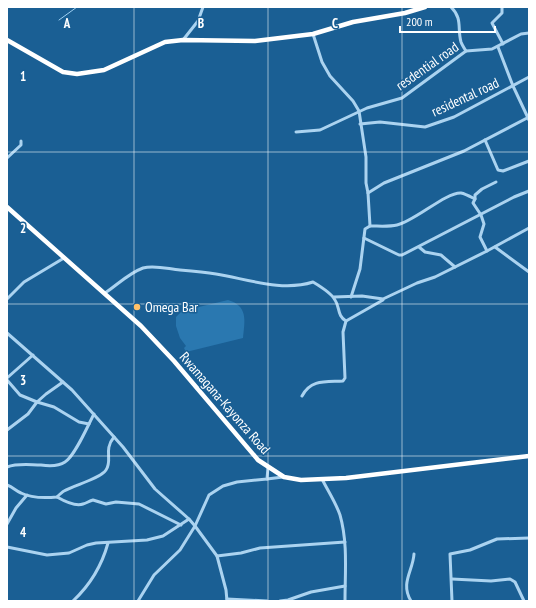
<svg xmlns="http://www.w3.org/2000/svg" width="536" height="608" font-family="'PT Sans Narrow',sans-serif">
  <style>
    .green { fill: #2a78b0 }
    .lines { fill: none; stroke-linecap: round; stroke-linejoin: round }
    .stream { stroke: #9ed0f2; stroke-width: 1 }
    .minor { stroke: #abd3f0; stroke-width: 3 }
    .highway { stroke: #fff; stroke-width: 4.5 }
    .grid { fill: none; stroke: #fff; stroke-width: 1; stroke-opacity: 0.55 }
    .poi-dot { fill: #ffc169; stroke: #1a5f94; stroke-width: 1.5 }
    .labels { text-anchor: middle; dominant-baseline: central; stroke-width: 3; stroke-linejoin: round; paint-order: stroke }
    .street-label { font-size: 14px; fill: #fff; stroke: #1a5f94 }
    .poi-label { font-size: 14px; fill: #fff; stroke: #1a5f94; text-anchor: start }
    .grid-label { font-size: 13px; text-anchor: middle; font-weight: bold; fill: #fff; stroke: #1a5f94; stroke-width: 3; stroke-linejoin: round; paint-order: stroke }
  </style>
  <rect width="100%" height="100%" fill="#1a5f94"/>
  <path class="green" d="M228 300C248 306 245 320 243 338L186 352 184 348 186 346 180 338 176 326V317L182 311Z"/>
  <g class="lines">
    <path class="stream" d="M59 20 77 7"/>
    <g class="minor">
      <path d="M451 7C463 19 457 28 461 42 462 45 464 48 466 51"/>
      <path d="M502 7V13L492 23 503 44"/>
      <path d="M313 34 322 62 330 76 353 101 359 111 366 157V183L368 193 370 226 365 229 360 269 351 297"/>
      <path d="M183 40 198 21 203 7"/>
      <path d="M498 47 513 86 529 120"/>
      <path d="M360 124 380 122 425 127 454 117 529 77"/>
      <path d="M296 132 320 130 367 108 402 98 466 51 492 49 521 34 529 33"/>
      <path d="M485 140 498 170 503 171 529 161"/>
      <path d="M7 158 21 145V141"/>
      <path d="M368 193 384 183 464 151 529 117"/>
      <path d="M370 226C379 226 389 227 397 225 415 221 446 192 461 193 466 194 471 197 475 199"/>
      <path d="M364 238 399 255H402L514 197 529 191"/>
      <path d="M419 247 425 252 441 255 455 267"/>
      <path d="M495 247 529 272"/>
      <path d="M487 251 480 237 484 224 481 215 473 203 475 199V195L482 189 496 182"/>
      <path d="M105 293C117 285 129 273 143 268 155 265 168 269 180 270 192 271 204 272 216 274 247 279 282 292 313 282 318 285 332 294 335 300 340 307 337 316 346 321L343 332 345 378 343 381C326 382 311 379 302 396"/>
      <path d="M334 297 362 296 383 299 417 283 435 277 487 251 529 228"/>
      <path d="M7 299 24 282 64 258"/>
      <path d="M346 321 383 300"/>
      <path d="M7 333 72 390 123 447 155 489 189 519 195 526 217 556 226 590 227 601"/>
      <path d="M7 378 33 355"/>
      <path d="M7 380 20 395 37 402 54 407 79 422 89 424"/>
      <path d="M7 430 28 414 37 402 46 394 63 382"/>
      <path d="M7 467C18 463 30 465 41 465 48 466 59 466 65 462 75 456 88 425 94 414"/>
      <path d="M267 479 283 477"/>
      <path d="M322 479C328 491 336 503 340 515 348 543 345 572 345 601"/>
      <path d="M7 485C13 487 16 491 21 493 31 498 46 498 57 497 59 495 62 492 64 491 74 485 100 479 106 470 113 460 103 450 114 437"/>
      <path d="M57 497C64 501 75 507 83 504 87 503 89 501 93 500L106 504 116 502 139 504 181 525"/>
      <path d="M7 524 16 508 27 495"/>
      <path d="M7 547 47 555 69 553 87 545 96 543 147 540 163 536 189 519"/>
      <path d="M217 556 241 553 260 548 345 542"/>
      <path d="M452 579 491 581 510 579 515 582 524 601"/>
      <path d="M227 599 267 601"/>
      <path d="M73 601C89 586 102 565 108 543"/>
      <path d="M138 601 154 575 180 550 195 526 209 495 223 486 237 482 267 479 268 467"/>
      <path d="M280 601 288 600 311 592 345 586"/>
      <path d="M411 601C400 583 413 571 414 554"/>
      <path d="M452 601 450 554 470 550 497 539 529 538"/>
    </g>
    <g class="highway">
      <path d="M7 40 63 72 77 74 104 70 165 42 183 40 255 41 313 34 353 22 405 13 425 7"/>
      <path d="M7 207 141 326 174 361 258 460 284 477 301 480 346 478 529 456"/>
    </g>
  </g>
  <path class="grid" d="M134 7V601M268 7V601M402 7V601M7 152H529M7 304H529M7 456H529"/>
  <circle class="poi-dot" cx="137" cy="307" r="4"/>
  <g class="labels">
    <g class="street-label">
      <text transform="translate(427 66) rotate(-35)">resdential road</text>
      <text transform="translate(465 97) rotate(-25)">residental road</text>
      <text transform="translate(225 403) rotate(49)">Rwamagana-Kayonza Road</text>
    </g>
    <g class="poi-label">
      <text x="145" y="307">Omega Bar</text>
    </g>
  </g>
  <g class="grid-label">
    <text x="67" y="28">A</text>
    <text x="201" y="28">B</text>
    <text x="335" y="28">C</text>
    <text x="23" y="81">1</text>
    <text x="23" y="233">2</text>
    <text x="23" y="385">3</text>
    <text x="23" y="537">4</text>
  </g>
  <rect width="536" height="608" fill="none" stroke="#ffffff" stroke-width="16"/>
  <path d="M400 26v6h95v-6" fill="none" stroke="#ffffff" stroke-width="2"/>
  <text x="406" y="26" font-size="12" fill="#ffffff" stroke="#1a5f94" stroke-width="3" paint-order="stroke">200 m</text>
</svg>
